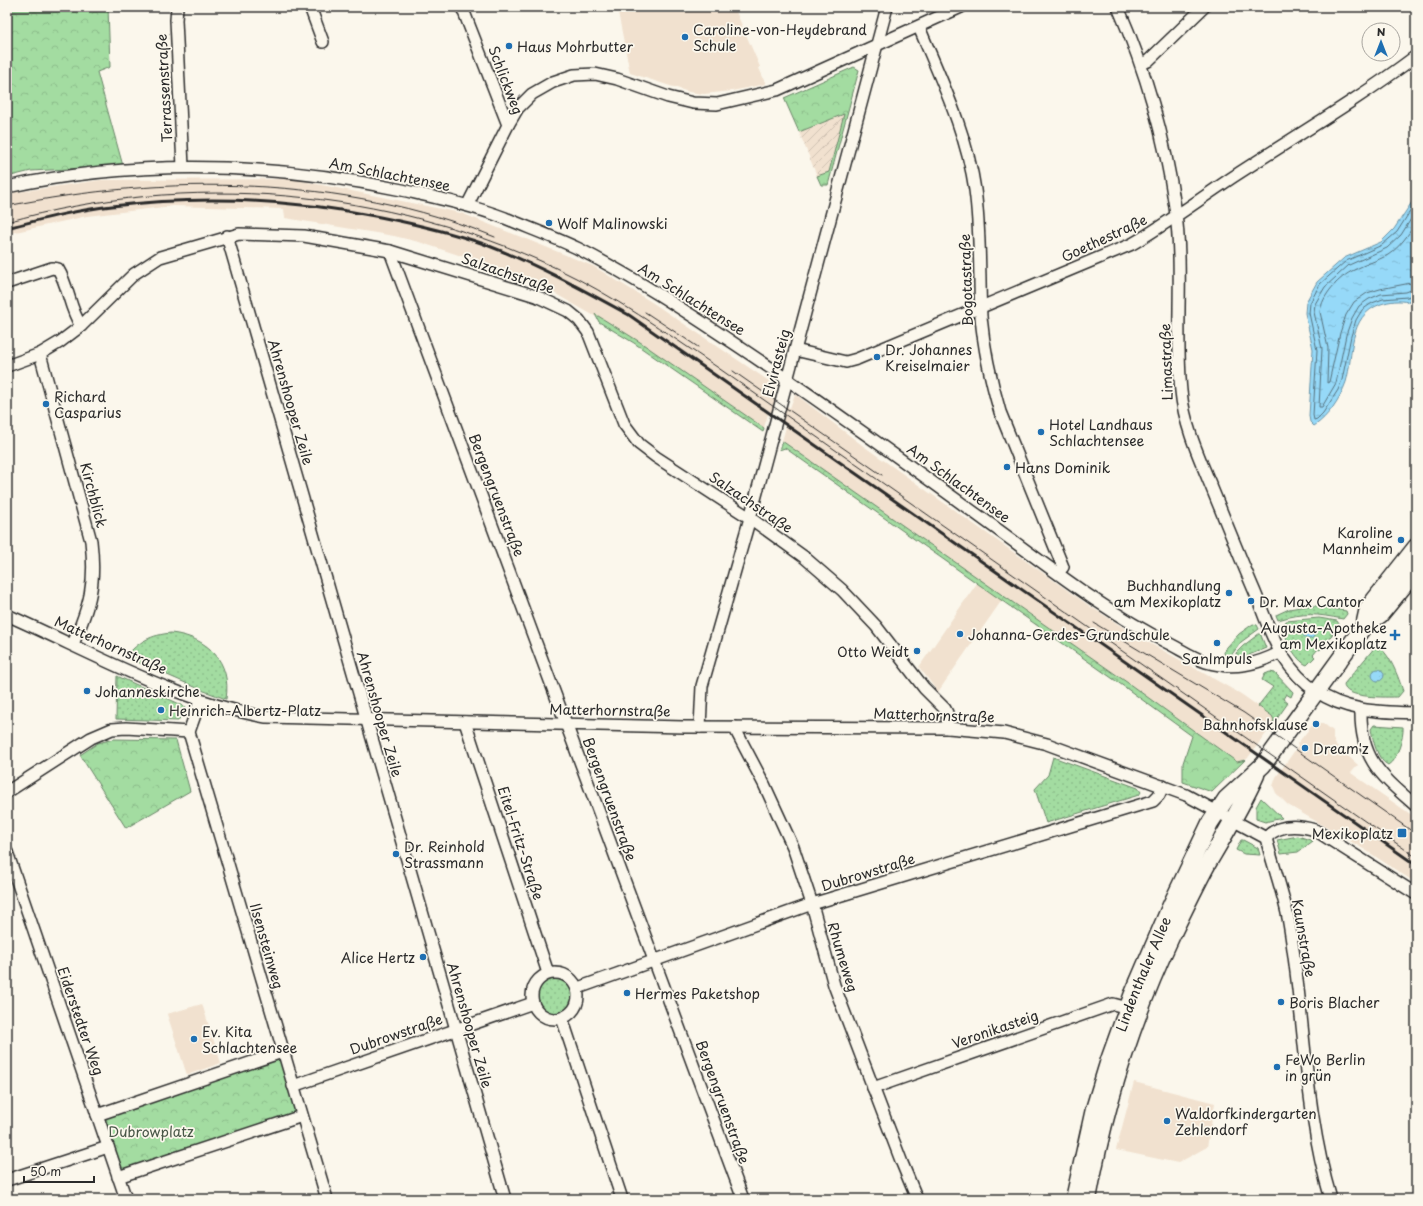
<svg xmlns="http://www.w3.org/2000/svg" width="1423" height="1206" font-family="'Playpen Sans',sans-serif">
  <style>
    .built { fill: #f1e1cf }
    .industrial { fill: url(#industrial-furrows) }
    .grass { fill: url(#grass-dots); stroke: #678466 }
    .forest { fill: url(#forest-crowns); stroke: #678466 }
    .water { fill: url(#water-ripples); stroke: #6b93a6 }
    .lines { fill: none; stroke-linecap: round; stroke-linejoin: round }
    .shore { stroke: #56717d; stroke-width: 1 }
    .minor-casing { stroke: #2b2b2b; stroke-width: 14 }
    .secondary-casing { stroke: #2b2b2b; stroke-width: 19 }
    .minor { stroke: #fbf7ec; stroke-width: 11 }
    .secondary { stroke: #fbf7ec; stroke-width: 16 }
    .tram { stroke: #2b2b2b; stroke-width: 1 }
    .rail { stroke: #2b2b2b; stroke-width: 3 }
    .poi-dot { fill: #1f6fb2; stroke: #fbf7ec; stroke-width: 1.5 }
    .labels { text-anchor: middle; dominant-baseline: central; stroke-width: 3.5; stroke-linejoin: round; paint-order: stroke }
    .poi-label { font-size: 14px; fill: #2b2b2b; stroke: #fbf7ec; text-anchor: start }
    .street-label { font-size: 14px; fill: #2b2b2b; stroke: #fbf7ec }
    .park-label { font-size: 14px; fill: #495748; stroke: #fbf7ec }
  </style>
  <defs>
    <pattern id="industrial-furrows" width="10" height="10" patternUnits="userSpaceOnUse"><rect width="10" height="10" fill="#f1e1cf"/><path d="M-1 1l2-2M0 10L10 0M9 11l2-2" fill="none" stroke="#cfc1b2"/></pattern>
    <pattern id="grass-dots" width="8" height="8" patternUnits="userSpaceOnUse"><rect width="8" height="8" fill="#a3dca1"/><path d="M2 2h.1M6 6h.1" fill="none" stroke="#8cbd8b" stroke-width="1.8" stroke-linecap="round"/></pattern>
    <pattern id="forest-crowns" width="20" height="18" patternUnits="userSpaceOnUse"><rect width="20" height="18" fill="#a3dca1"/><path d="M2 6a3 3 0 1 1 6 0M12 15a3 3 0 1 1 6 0" fill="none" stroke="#8cbd8b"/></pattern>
    <pattern id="water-ripples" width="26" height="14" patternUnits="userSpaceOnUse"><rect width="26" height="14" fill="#96d9f8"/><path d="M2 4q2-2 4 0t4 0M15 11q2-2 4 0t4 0" fill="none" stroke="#81bad5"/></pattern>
  </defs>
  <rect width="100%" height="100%" fill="#fbf7ec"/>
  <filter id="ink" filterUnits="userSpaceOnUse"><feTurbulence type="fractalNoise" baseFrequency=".025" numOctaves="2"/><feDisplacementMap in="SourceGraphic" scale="8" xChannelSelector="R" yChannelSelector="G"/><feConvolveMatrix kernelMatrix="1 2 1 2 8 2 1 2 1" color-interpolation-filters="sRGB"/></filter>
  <g filter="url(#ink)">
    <g class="built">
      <path d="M617 7H734L760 67 759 68 766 84 732 91 704 94 689 92 630 73Z"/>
      <path d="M292 179 461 213 593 266 653 303 775 385 772 395 790 408 795 394 862 445 1091 607 1135 635 1241 694 1272 716 1274 720 1271 727 1247 759 1237 762 1128 683 782 441 786 427 782 424 768 414 764 428 635 339 547 289 498 268 419 242 394 236 285 218 284 209 173 206 87 216 7 234V194L11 193 101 180Z"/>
      <path d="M977 583 1002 600 938 692 919 667Z"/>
      <path d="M1314 723H1323L1333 731V739L1336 745 1358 765 1351 773 1416 818V883L1367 851 1288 805 1276 793 1273 786 1276 777 1298 746 1297 744Z"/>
      <path d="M202 1004 221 1063 187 1075 167 1014Z"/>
      <path d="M1134 1082 1215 1103 1207 1147 1178 1163 1116 1150Z"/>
    </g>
    <path class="industrial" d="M844 114 829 172 817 176 799 132Z"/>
    <g class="grass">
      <path d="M1306 606H1318L1346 611 1347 614 1343 619C1316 614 1305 612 1278 620L1276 615 1289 609Z"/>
      <path d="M1319 618 1337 621 1339 624 1338 627 1320 650 1318 649 1313 655 1315 657 1307 665C1296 661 1284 638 1284 627L1286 621Z"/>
      <path d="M1253 624 1257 625 1259 629 1241 642 1230 657 1225 656 1224 652 1227 647 1239 634Z"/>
      <path d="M171 633C207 637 232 661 226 699L204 691 126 657C138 641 152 635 171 633Z"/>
      <path d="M1260 633 1266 648 1249 655V657L1237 658 1236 653 1243 646Z"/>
      <path d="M1376 646C1389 650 1399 679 1403 691L1398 697C1387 697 1343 699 1344 684Z"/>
      <path d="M1270 672 1275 673 1293 692 1291 697 1286 694 1283 699 1288 703 1271 727 1274 720 1272 716 1258 706 1273 687 1262 680 1265 674Z"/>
      <path d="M117 676 182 705 185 708 178 721 116 719Z"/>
      <path d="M1374 725 1403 727C1404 737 1397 760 1388 765 1377 760 1373 740 1371 729Z"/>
      <path d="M1053 757 1138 788 1141 792 1139 795 1046 823 1035 789 1048 775Z"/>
      <path d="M1261 798 1282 818 1265 822 1256 819V807Z"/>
      <path d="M1298 836 1313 841 1298 852 1281 854 1277 840Z"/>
      <path d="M1241 840H1243L1258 848 1260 855 1244 854 1236 850Z"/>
      <circle cx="555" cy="995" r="18"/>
    </g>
    <g class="forest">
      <path d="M7 7H108L110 67 97 72 123 166 31 171 7 177Z"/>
      <path d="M854 67 859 70 828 185H821L817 176 829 172 844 114 799 132 784 98Z"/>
      <path d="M595 314 640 342 764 428 763 432 634 343 599 322Z"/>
      <path d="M782 441 1128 683 1237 762 1245 760 1212 792 1183 782V763L1192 736 1126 688 785 448 779 450Z"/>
      <path d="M114 739 176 740 190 791 126 828 80 755 98 743Z"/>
      <path d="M280 1059 296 1109 294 1114 124 1170 120 1167 105 1121 106 1117Z"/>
    </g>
    <g class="water">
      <path d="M1416 196V296L1408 302C1399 300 1390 301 1381 304 1347 316 1354 355 1346 382 1340 399 1328 417 1314 426L1310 422 1309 416 1313 349 1305 313 1306 302 1317 282 1344 258 1381 242 1394 229Z"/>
      <circle cx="1309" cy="633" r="6"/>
      <circle cx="1378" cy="675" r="6"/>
    </g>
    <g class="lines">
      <g class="shore">
        <path d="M1416 202 1397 232 1382 245 1346 261 1320 284 1310 303 1309 313 1317 350 1313 415 1314 420 1317 419 1323 413 1338 390 1342 380 1351 336 1356 320 1362 310 1372 303 1383 299 1407 297 1416 293"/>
        <path d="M1416 211 1401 235 1387 248 1349 265 1325 287 1315 304 1314 312 1322 349 1319 407H1322L1336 383 1346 335 1352 318 1359 306 1369 299 1381 294 1406 292 1416 288"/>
        <path d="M1416 222C1409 234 1400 247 1388 255 1377 261 1365 264 1354 270 1339 277 1322 295 1320 312L1328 348 1327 383 1329 382 1340 333 1346 315 1354 302 1367 293 1380 289 1416 282"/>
      </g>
      <defs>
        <g id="minor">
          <path d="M177 7 176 20 183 167"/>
          <path d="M310 7 323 42"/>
          <path d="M462 7 508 125 468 204"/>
          <path d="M1118 7C1146 71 1165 138 1175 207 1184 268 1175 330 1181 391 1184 424 1198 455 1211 486 1225 520 1239 555 1254 590 1263 611 1270 635 1282 655 1291 669 1302 682 1316 691 1346 712 1381 712 1416 713"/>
          <path d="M919 27C941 80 967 133 975 190 981 233 979 275 981 317 984 350 991 381 1000 412L1063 567 1058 573"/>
          <path d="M1141 64 1148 61 1204 7"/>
          <path d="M508 125 518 108 532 94 553 82 574 75 595 74 617 79 668 97 693 103 717 104 777 90 961 7"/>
          <path d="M7 187C137 159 272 163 402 190 437 198 471 205 505 218 529 228 554 237 577 248 632 276 684 310 735 344 822 402 906 463 990 524 1048 566 1104 611 1168 643 1180 649 1193 658 1206 662 1233 670 1256 665 1281 652"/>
          <path d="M227 236 505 1199"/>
          <path d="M390 251 743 1199"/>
          <path d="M7 283 52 268 58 269C69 287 69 308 81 326"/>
          <path d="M795 350 846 362 857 359 1132 244C1168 223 1201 198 1236 175 1296 136 1359 99 1416 56"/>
          <path d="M40 354 91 541C96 584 90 605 73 644"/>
          <path d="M7 366 40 354 60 342 81 326 134 274 160 257 239 234 304 236 390 251 536 296 568 311 579 320 588 332 624 424 639 444 656 457 750 518 804 557 842 590 876 626 924 688 945 709 947 713 948 728"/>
          <path d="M7 615C89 651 178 702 266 717L684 727 948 728 1004 733 1047 744 1186 795 1266 838C1273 866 1284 894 1289 923 1305 1015 1304 1110 1331 1199"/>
          <path d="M200 701 189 732 327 1199"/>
          <path d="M1361 710C1360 760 1382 776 1416 806"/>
          <path d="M465 722 548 973"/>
          <path d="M700 727 702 686 750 518 887 7"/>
          <path d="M734 727 764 784 793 847 812 904 834 985 902 1163 917 1199"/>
          <path d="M7 792 91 738 112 729 126 728 189 732"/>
          <path d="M1266 838C1279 823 1298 825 1315 830L1416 894"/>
          <path d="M7 852 126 1199"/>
          <circle cx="555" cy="996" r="23"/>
          <path d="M578 988 812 904 1153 801 1159 795 1163 786"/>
          <path d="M562 1018 622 1199"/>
          <path d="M293 1086 533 1003"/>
          <path d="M873 1088 1113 1004 1128 1008"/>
          <path d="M97 1115 282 1052"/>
          <path d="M118 1177 302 1116"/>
          <path d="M7 1180 108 1147"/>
        </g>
        <g id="secondary">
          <path d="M1364 626 1368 608 1416 547"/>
          <path id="s1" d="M1074 1199 1094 1109 1109 1060 1132 996 1171 905 1210 823 1226 799 1263 765 1364 626 1380 615 1416 571"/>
          <path d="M1088 1199C1104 1108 1132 1020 1171 937 1183 912 1195 887 1208 863 1225 834 1242 806 1256 775"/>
        </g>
      </defs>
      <use href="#minor" class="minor-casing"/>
      <use href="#secondary" class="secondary-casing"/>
      <use href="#minor" class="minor"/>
      <use href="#secondary" class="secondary"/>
      <g class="tram">
        <path d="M7 206C166 174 343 175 495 237"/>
        <path d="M7 222C188 171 386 188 556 268 613 295 665 332 717 367L1416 857"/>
        <path d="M645 312 698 347"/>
        <path d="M733 371 882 475"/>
        <path d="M1094 623 1244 713 1416 834"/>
      </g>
      <path class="rail" d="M7 228C42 219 76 210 112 206 202 195 291 199 380 217 415 224 450 232 484 244 534 263 582 289 629 315L1416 865"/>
    </g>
  </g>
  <g class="poi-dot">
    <circle cx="685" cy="37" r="4"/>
    <circle cx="509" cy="46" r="4"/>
    <circle cx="549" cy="223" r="4"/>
    <circle cx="877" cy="357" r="4"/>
    <circle cx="46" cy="404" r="4"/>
    <circle cx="1041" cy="432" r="4"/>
    <circle cx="1007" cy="467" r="4"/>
    <circle cx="1401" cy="540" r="4"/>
    <circle cx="1229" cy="593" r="4"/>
    <circle cx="1251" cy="601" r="4"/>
    <circle cx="960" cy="634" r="4"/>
    <path d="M1393 629h4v4h4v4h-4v4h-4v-4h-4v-4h4z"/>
    <circle cx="1217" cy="643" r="4"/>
    <circle cx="917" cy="651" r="4"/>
    <circle cx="87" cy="691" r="4"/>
    <circle cx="161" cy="710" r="4"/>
    <circle cx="1316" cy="724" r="4"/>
    <circle cx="1305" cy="748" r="4"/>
    <rect x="1397" y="828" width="10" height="10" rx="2"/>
    <circle cx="396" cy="854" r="4"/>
    <circle cx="423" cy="957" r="4"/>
    <circle cx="627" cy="993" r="4"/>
    <circle cx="1281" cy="1002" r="4"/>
    <circle cx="194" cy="1039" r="4"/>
    <circle cx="1277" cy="1067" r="4"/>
    <circle cx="1167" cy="1121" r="4"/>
  </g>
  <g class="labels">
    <g class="poi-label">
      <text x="693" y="29">Caroline-von-Heydebrand<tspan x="693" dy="16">Schule</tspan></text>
      <text x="517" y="46">Haus Mohrbutter</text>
      <text x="557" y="223">Wolf Malinowski</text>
      <text x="885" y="349">Dr. Johannes<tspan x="885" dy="16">Kreiselmaier</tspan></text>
      <text x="54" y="396">Richard<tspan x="54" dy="16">Casparius</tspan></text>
      <text x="1049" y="424">Hotel Landhaus<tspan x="1049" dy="16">Schlachtensee</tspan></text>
      <text x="1015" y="467">Hans Dominik</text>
      <text x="1393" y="532" text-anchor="end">Karoline<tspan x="1393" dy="16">Mannheim</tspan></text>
      <text x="1221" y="585" text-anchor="end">Buchhandlung<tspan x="1221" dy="16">am Mexikoplatz</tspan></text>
      <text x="1259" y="601">Dr. Max Cantor</text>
      <text x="1387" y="627" text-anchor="end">Augusta-Apotheke<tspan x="1387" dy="16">am Mexikoplatz</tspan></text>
      <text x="968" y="634">Johanna-Gerdes-Grundschule</text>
      <text x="909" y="651" text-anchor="end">Otto Weidt</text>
      <text x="1217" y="658" text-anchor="middle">SanImpuls</text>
      <text x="95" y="691">Johanneskirche</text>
      <text x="169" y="710">Heinrich-Albertz-Platz</text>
      <text x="1308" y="724" text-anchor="end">Bahnhofsklause</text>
      <text x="1313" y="748">Dream'z</text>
      <text x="1393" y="833" text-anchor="end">Mexikoplatz</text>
      <text x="404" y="846">Dr. Reinhold<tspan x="404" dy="16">Strassmann</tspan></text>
      <text x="415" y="957" text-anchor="end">Alice Hertz</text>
      <text x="635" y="993">Hermes Paketshop</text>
      <text x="1289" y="1002">Boris Blacher</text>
      <text x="202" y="1031">Ev. Kita<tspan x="202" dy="16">Schlachtensee</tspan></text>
      <text x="1285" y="1059">FeWo Berlin<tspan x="1285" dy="16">in grün</tspan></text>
      <text x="1175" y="1113">Waldorfkindergarten<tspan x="1175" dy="16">Zehlendorf</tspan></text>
    </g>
    <g class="street-label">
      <text transform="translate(506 80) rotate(69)">Schlickweg</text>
      <text transform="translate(164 88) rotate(-93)">Terrassenstraße</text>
      <text transform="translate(390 174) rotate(11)">Am Schlachtensee</text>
      <text transform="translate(1104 238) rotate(-25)">Goethestraße</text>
      <text transform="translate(508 273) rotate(19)">Salzachstraße</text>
      <text transform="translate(966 280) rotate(-92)">Bogotastraße</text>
      <text transform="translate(692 299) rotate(32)">Am Schlachtensee</text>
      <text transform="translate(1166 362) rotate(-92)">Limastraße</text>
      <text transform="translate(776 363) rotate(-75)">Elvirasteig</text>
      <text transform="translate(291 402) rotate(74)">Ahrenshooper Zeile</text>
      <text transform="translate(959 483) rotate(36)">Am Schlachtensee</text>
      <text transform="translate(94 495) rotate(75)">Kirchblick</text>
      <text transform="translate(497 495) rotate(69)">Bergengruenstraße</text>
      <text transform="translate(751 502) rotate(34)">Salzachstraße</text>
      <text transform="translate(111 645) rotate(24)">Matterhornstraße</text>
      <text transform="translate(610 710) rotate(1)">Matterhornstraße</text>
      <text transform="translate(380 714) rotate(74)">Ahrenshooper Zeile</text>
      <text transform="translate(934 715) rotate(2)">Matterhornstraße</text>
      <text transform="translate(610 799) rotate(70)">Bergengruenstraße</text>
      <text transform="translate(521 843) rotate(72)">Eitel-Fritz-Straße</text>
      <text transform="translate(868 872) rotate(-17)">Dubrowstraße</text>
      <text transform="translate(1304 938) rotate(80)">Kaunstraße</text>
      <text transform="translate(267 946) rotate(74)">Ilsensteinweg</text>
      <text transform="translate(843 957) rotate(73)">Rhumeweg</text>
      <text stroke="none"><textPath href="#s1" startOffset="236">Lindenthaler Allee</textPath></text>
      <text transform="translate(81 1021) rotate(71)">Eiderstedter Weg</text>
      <text transform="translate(470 1025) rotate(74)">Ahrenshooper Zeile</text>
      <text transform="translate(995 1029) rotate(-19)">Veronikasteig</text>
      <text transform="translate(396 1034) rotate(-19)">Dubrowstraße</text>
      <text transform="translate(723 1102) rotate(70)">Bergengruenstraße</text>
    </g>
    <g class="park-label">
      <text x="151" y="1131">Dubrowplatz</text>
    </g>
  </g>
  <rect width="1423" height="1206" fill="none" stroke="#fbf7ec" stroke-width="24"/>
  <rect x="12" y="12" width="1399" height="1182" fill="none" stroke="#2b2b2b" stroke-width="1.5" filter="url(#ink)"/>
  <g transform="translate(1381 42)"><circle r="19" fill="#fbf7ec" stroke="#a8a59f"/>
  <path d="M0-3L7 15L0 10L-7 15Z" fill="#1f6fb2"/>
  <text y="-6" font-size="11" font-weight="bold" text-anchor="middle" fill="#2b2b2b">N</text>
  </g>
  <path d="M24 1176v6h70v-6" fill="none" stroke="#2b2b2b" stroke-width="2"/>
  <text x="30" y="1176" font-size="12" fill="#2b2b2b" stroke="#fbf7ec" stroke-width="3" paint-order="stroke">50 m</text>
</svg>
